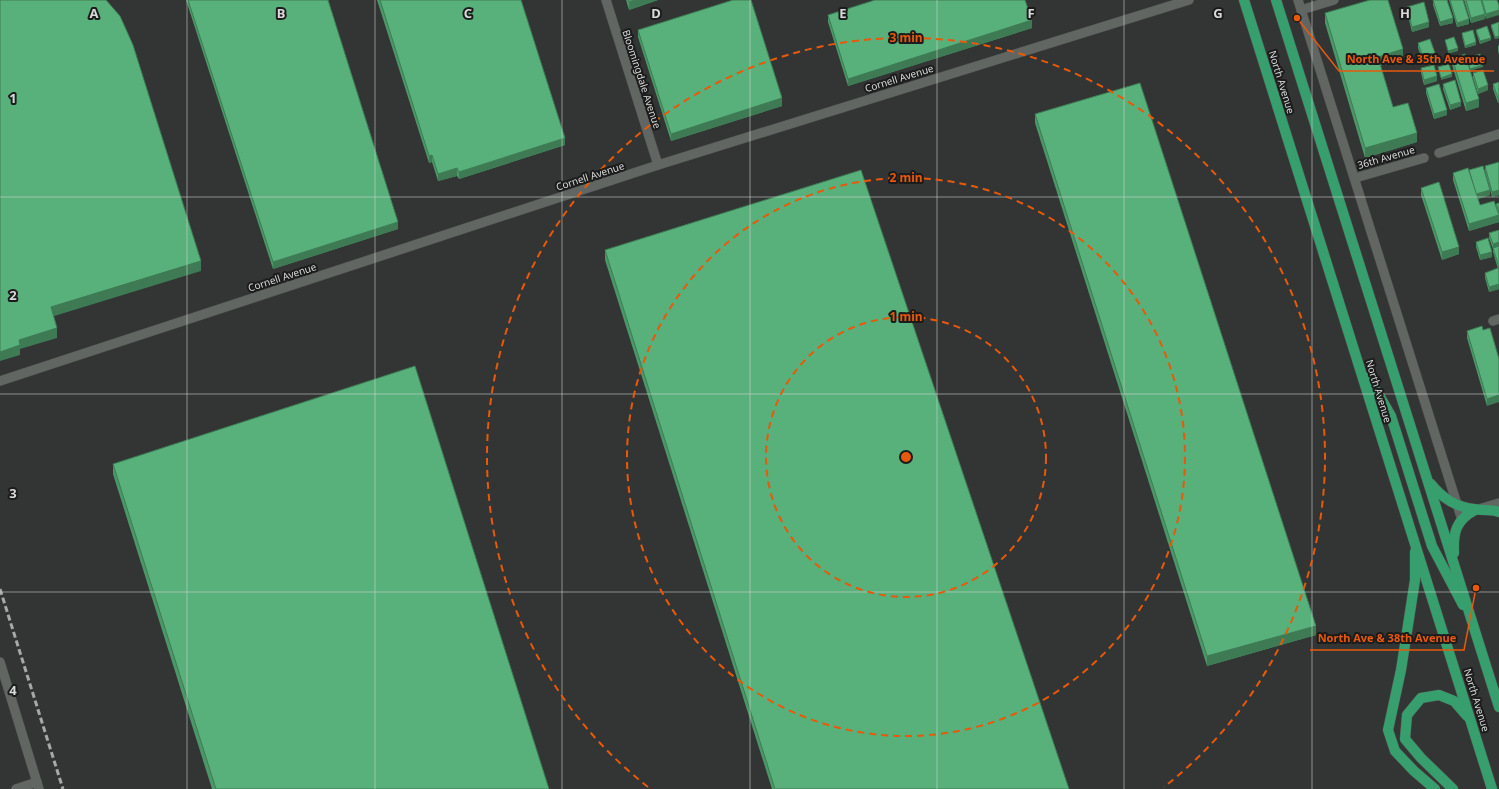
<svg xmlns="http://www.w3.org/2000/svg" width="1499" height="789" font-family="'Noto Sans',sans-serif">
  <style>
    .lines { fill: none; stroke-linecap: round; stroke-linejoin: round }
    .minor-casing { stroke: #4e524f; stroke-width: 10 }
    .primary-casing { stroke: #4e524f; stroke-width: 11 }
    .minor { stroke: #626663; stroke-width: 9 }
    .primary { stroke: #379f6d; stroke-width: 10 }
    .rail { stroke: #a6a9a7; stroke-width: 3; stroke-dasharray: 6 3; stroke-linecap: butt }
    .wall { fill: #4c9769 }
    .shaded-wall { fill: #3e7b55 }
    .building { fill: #58b07a; stroke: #3e7b55 }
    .grid { fill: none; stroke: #d7dad8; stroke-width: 1; stroke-opacity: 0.55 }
    .ring { fill: none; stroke: #e8590c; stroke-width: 2; stroke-dasharray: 7 5 }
    .labels { text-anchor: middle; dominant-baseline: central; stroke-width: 4; stroke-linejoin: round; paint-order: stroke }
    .street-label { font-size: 10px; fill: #d7dad8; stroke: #1b1c1b }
    .grid-label { font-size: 13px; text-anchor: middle; font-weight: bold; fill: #d7dad8; stroke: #1b1c1b; stroke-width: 4; stroke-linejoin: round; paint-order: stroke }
    .centre { fill: #e8590c; stroke: #1b1c1b; stroke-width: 2 }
    .ring-label { font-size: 12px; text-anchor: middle; font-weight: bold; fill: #e8590c; stroke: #1b1c1b; stroke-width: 4; stroke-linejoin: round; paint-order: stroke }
    .leader { fill: none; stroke: #e8590c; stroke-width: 1.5 }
    .callout-dot { fill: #e8590c; stroke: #1b1c1b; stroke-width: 1.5 }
    .callout-label { font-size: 11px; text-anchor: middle; font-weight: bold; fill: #e8590c; stroke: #1b1c1b; stroke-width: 4; stroke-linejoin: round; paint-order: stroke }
  </style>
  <rect width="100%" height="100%" fill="#323533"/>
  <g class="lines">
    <defs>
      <g id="minor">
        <path d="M606 0 658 165"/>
        <path d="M1298 0 1462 520"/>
        <path d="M1301 10 1334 0"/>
        <path d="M1439 153 1499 134"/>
        <path d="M1355 178 1424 158"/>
        <path d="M1493 321 1499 319"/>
        <path d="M0 381 658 165 1189 0"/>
        <path d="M1479 509 1499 503"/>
        <path d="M0 662 39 789"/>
        <path d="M16 789 37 782"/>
      </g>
      <g id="primary">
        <path d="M1244 0 1492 789"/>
        <path d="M1276 0 1499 707"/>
        <path d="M1365 377 1379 395 1391 416 1432 546 1463 605"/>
        <path d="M1431 484C1442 498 1456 507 1474 509 1483 511 1491 509 1499 512"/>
        <path d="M1415 552V580L1401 670 1388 730 1395 751 1414 771 1435 789"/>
        <path d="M1454 553C1453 532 1456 520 1475 510"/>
        <path d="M1453 789 1421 758 1405 739 1407 715 1421 698 1439 695 1454 701 1467 716"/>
      </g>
    </defs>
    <use href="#minor" class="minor-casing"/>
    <use href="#primary" class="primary-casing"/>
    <use href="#minor" class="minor"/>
    <use href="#primary" class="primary"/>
    <path class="rail" d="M0 589 63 789"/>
  </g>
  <g class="wall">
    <path d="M186 0H328L398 229 273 269Z"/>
    <path d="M377 0H521L565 145 459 179 457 176 438 181 432 162 429 163Z"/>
    <path d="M626 0H658L629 10Z"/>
    <path d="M1433 0 1453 23 1440 26 1433 5Z"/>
    <path d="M1449 0H1463L1469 24 1457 27Z"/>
    <path d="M1464 0H1497L1486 19 1485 15V19L1471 23Z"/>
    <path d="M1407 7 1429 27 1412 32 1407 12Z"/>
    <path d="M1325 13 1403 59 1380 66 1393 107 1417 142 1365 158 1325 23Z"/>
    <path d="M828 15 1032 28 848 86 828 22Z"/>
    <path d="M1499 22V38L1495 39 1491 27V25Z"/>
    <path d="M638 30 782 106 671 141 638 37Z"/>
    <path d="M1476 30 1491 40 1480 44 1476 32Z"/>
    <path d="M1462 33 1476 45 1465 48 1462 36Z"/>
    <path d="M1418 43 1435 58 1423 62 1418 48Z"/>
    <path d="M1499 45V55L1498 51V46Z"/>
    <path d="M1452 58 1479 107 1466 111 1452 65Z"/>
    <path d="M1421 68 1437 81 1424 85 1421 73Z"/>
    <path d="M1473 73 1488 90 1478 94 1473 78Z"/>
    <path d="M1499 82 1498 103 1493 89V84Z"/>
    <path d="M1443 84 1461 106 1450 110 1443 89Z"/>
    <path d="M1426 88 1447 115 1434 119 1426 93Z"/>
    <path d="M1035 114 1316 635 1207 666 1035 123Z"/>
    <path d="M1499 164V195L1492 197 1485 171V166Z"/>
    <path d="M1469 170 1490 195 1478 199 1480 205 1496 208V204L1499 203V217V215V222L1469 231 1453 180V173H1469Z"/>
    <path d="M1421 188 1459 254 1442 260 1421 195Z"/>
    <path d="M1499 230V289L1489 292 1485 278V273L1498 269 1493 252V249L1489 238V233Z"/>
    <path d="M1476 242 1492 257 1480 260 1476 247Z"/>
    <path d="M605 250 1069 789H772L605 260Z"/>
    <path d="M1490 328 1487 406 1467 338V331L1483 330Z"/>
    <path d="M113 464 549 789H212L113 474Z"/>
  </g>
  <g class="shaded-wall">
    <path d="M636 0H658L629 10V2Z"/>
    <path d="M1499 10V15L1486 19V14Z"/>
    <path d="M1485 14V19L1471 23V18Z"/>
    <path d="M1453 18V23L1440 26V22Z"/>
    <path d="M1469 19V24L1457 27V23Z"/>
    <path d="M1032 20V28L848 86V79Z"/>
    <path d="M1429 22V27L1412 32V27Z"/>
    <path d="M1499 36V38L1495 39V37Z"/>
    <path d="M1491 38V40L1480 44V41Z"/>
    <path d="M1476 42V45L1465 48V46Z"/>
    <path d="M1458 48V51L1448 54V51Z"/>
    <path d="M1403 49V59L1378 66V57Z"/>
    <path d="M1435 53V58L1423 62V57Z"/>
    <path d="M1483 65V67L1470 71V69Z"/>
    <path d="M1452 74V77L1441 80V78Z"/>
    <path d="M1437 76V81L1424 85V80Z"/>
    <path d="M1488 85V90L1478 94V89Z"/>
    <path d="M782 98V106L671 141V134Z"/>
    <rect x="1498" y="98" width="1" height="5"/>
    <path d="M1479 99V107L1466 111V103Z"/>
    <path d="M1461 102V106L1450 110V105Z"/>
    <path d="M1447 110V115L1434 119V114Z"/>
    <path d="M1417 133V142L1365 158V148Z"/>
    <path d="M565 138V145L459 179V172Z"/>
    <path d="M432 155V162L429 163V156Z"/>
    <path d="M457 168V176L438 181V174Z"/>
    <path d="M1490 190V195L1476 199V194Z"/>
    <path d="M1499 190V195L1492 197V192Z"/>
    <path d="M1499 215V222L1469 231V224Z"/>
    <path d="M398 222V229L273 269V262Z"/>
    <path d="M1499 242V247L1493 249V244Z"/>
    <path d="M1459 247V254L1442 260V252Z"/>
    <path d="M1492 252V257L1480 260V255Z"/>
    <path d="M201 261V271L51 317V307Z"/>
    <path d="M1499 284V289L1489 292V287Z"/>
    <path d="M57 328V338L20 349V355L0 361V352L19 340Z"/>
    <path d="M1499 395V402L1487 406V399Z"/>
    <path d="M1316 626V635L1207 666V656Z"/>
  </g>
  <g class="building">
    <path d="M0 0H106L120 16 133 45 201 261 51 307 57 328 19 340 20 345 0 352Z"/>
    <path d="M188 0H328L398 222 273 262Z"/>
    <path d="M380 0H521L565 138 459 172 457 168 438 174 432 155 429 156Z"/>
    <path d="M628 0H636L629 2Z"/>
    <path d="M733 0H751L782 98 671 134 638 30Z"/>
    <path d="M875 0H1025L1032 20 848 79 828 15Z"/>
    <path d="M1370 0H1388L1403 49 1378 57 1393 107 1408 103 1417 133 1365 148 1325 13Z"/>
    <path d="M1433 0H1447L1453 18 1440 22Z"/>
    <path d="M1450 0H1463L1469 19 1457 23Z"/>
    <path d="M1466 0H1481L1485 14 1471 18Z"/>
    <path d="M1482 0H1497L1499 5V10L1486 14Z"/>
    <path d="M1424 2 1429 22 1412 27 1407 7Z"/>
    <path d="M1499 22V36L1495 37 1491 25Z"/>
    <path d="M1487 26 1491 38 1480 41 1476 30Z"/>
    <path d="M1473 30 1476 42 1465 46 1462 33Z"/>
    <path d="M1454 37 1458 48 1448 51 1445 40Z"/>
    <path d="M1430 39 1435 53 1423 57 1418 43Z"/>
    <path d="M1465 54 1479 99 1466 103 1452 58Z"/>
    <path d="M1480 54 1483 65 1470 69 1467 58Z"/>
    <path d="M1449 64 1452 74 1441 78 1438 67Z"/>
    <path d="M1434 65 1437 76 1424 80 1421 68Z"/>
    <path d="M1483 70 1488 85 1478 89 1473 73Z"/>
    <path d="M1455 80 1461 102 1450 105 1443 84Z"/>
    <path d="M1499 82V98H1498L1493 84Z"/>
    <path d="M1140 83 1316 626 1207 656 1035 114Z"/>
    <path d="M1439 84 1447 110 1434 114 1426 88Z"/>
    <path d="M1499 162V190L1492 192 1485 166Z"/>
    <path d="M1483 166 1490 190 1476 194 1469 170Z"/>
    <path d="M1468 168 1480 205 1494 201 1499 215 1469 224 1453 173Z"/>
    <path d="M861 170 1069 789H775L605 250Z"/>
    <path d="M1439 182 1459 247 1442 252 1421 188Z"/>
    <path d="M1499 203V212L1496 204Z"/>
    <path d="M1499 230V242L1493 244 1489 233Z"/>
    <path d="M1488 238 1492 252 1480 255 1476 242Z"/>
    <path d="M1499 246V267L1493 248Z"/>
    <path d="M1498 268 1499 270V284L1489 287 1485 273Z"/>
    <path d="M1482 326 1483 330 1490 328 1499 359V395L1487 399 1467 331Z"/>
    <path d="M415 366 549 789H216L113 464Z"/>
  </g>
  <path class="grid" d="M187 0V789M375 0V789M562 0V789M750 0V789M937 0V789M1124 0V789M1312 0V789M0 197H1499M0 394H1499M0 592H1499"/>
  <g class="ring">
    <circle cx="906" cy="457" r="140"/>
    <circle cx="906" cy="457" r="279"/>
    <path d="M648 787A419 419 0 1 1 1164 787"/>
  </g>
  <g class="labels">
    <g class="street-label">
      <text transform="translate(899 78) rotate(-17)">Cornell Avenue</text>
      <text transform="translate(642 79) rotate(72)">Bloomingdale Avenue</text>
      <text transform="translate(1282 82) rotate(73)">North Avenue</text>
      <text transform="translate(1386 157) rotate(-16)">36th Avenue</text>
      <text transform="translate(590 176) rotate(-18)">Cornell Avenue</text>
      <text transform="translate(282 277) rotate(-18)">Cornell Avenue</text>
      <text transform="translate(1379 391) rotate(73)">North Avenue</text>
      <text transform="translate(1477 700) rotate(73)">North Avenue</text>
    </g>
  </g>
  <g class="grid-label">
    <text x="94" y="18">A</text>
    <text x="281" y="18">B</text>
    <text x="468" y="18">C</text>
    <text x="656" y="18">D</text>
    <text x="843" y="18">E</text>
    <text x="1031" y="18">F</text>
    <text x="1218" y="18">G</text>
    <text x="1405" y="18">H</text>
    <text x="13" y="103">1</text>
    <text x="13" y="300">2</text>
    <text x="13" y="498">3</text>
    <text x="13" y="695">4</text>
  </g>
  <circle cx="906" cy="457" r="6" class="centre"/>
  <g class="ring-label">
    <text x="906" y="42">3 min</text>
    <text x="906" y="182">2 min</text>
    <text x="906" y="321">1 min</text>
  </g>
  <path class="leader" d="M1297 18L1339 71H1494M1476 588L1464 650H1310"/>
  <g class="callout-dot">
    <circle cx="1297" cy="18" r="4"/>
    <circle cx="1476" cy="588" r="4"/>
  </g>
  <g class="callout-label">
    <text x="1416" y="63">North Ave &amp; 35th Avenue</text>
    <text x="1387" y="642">North Ave &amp; 38th Avenue</text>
  </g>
</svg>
